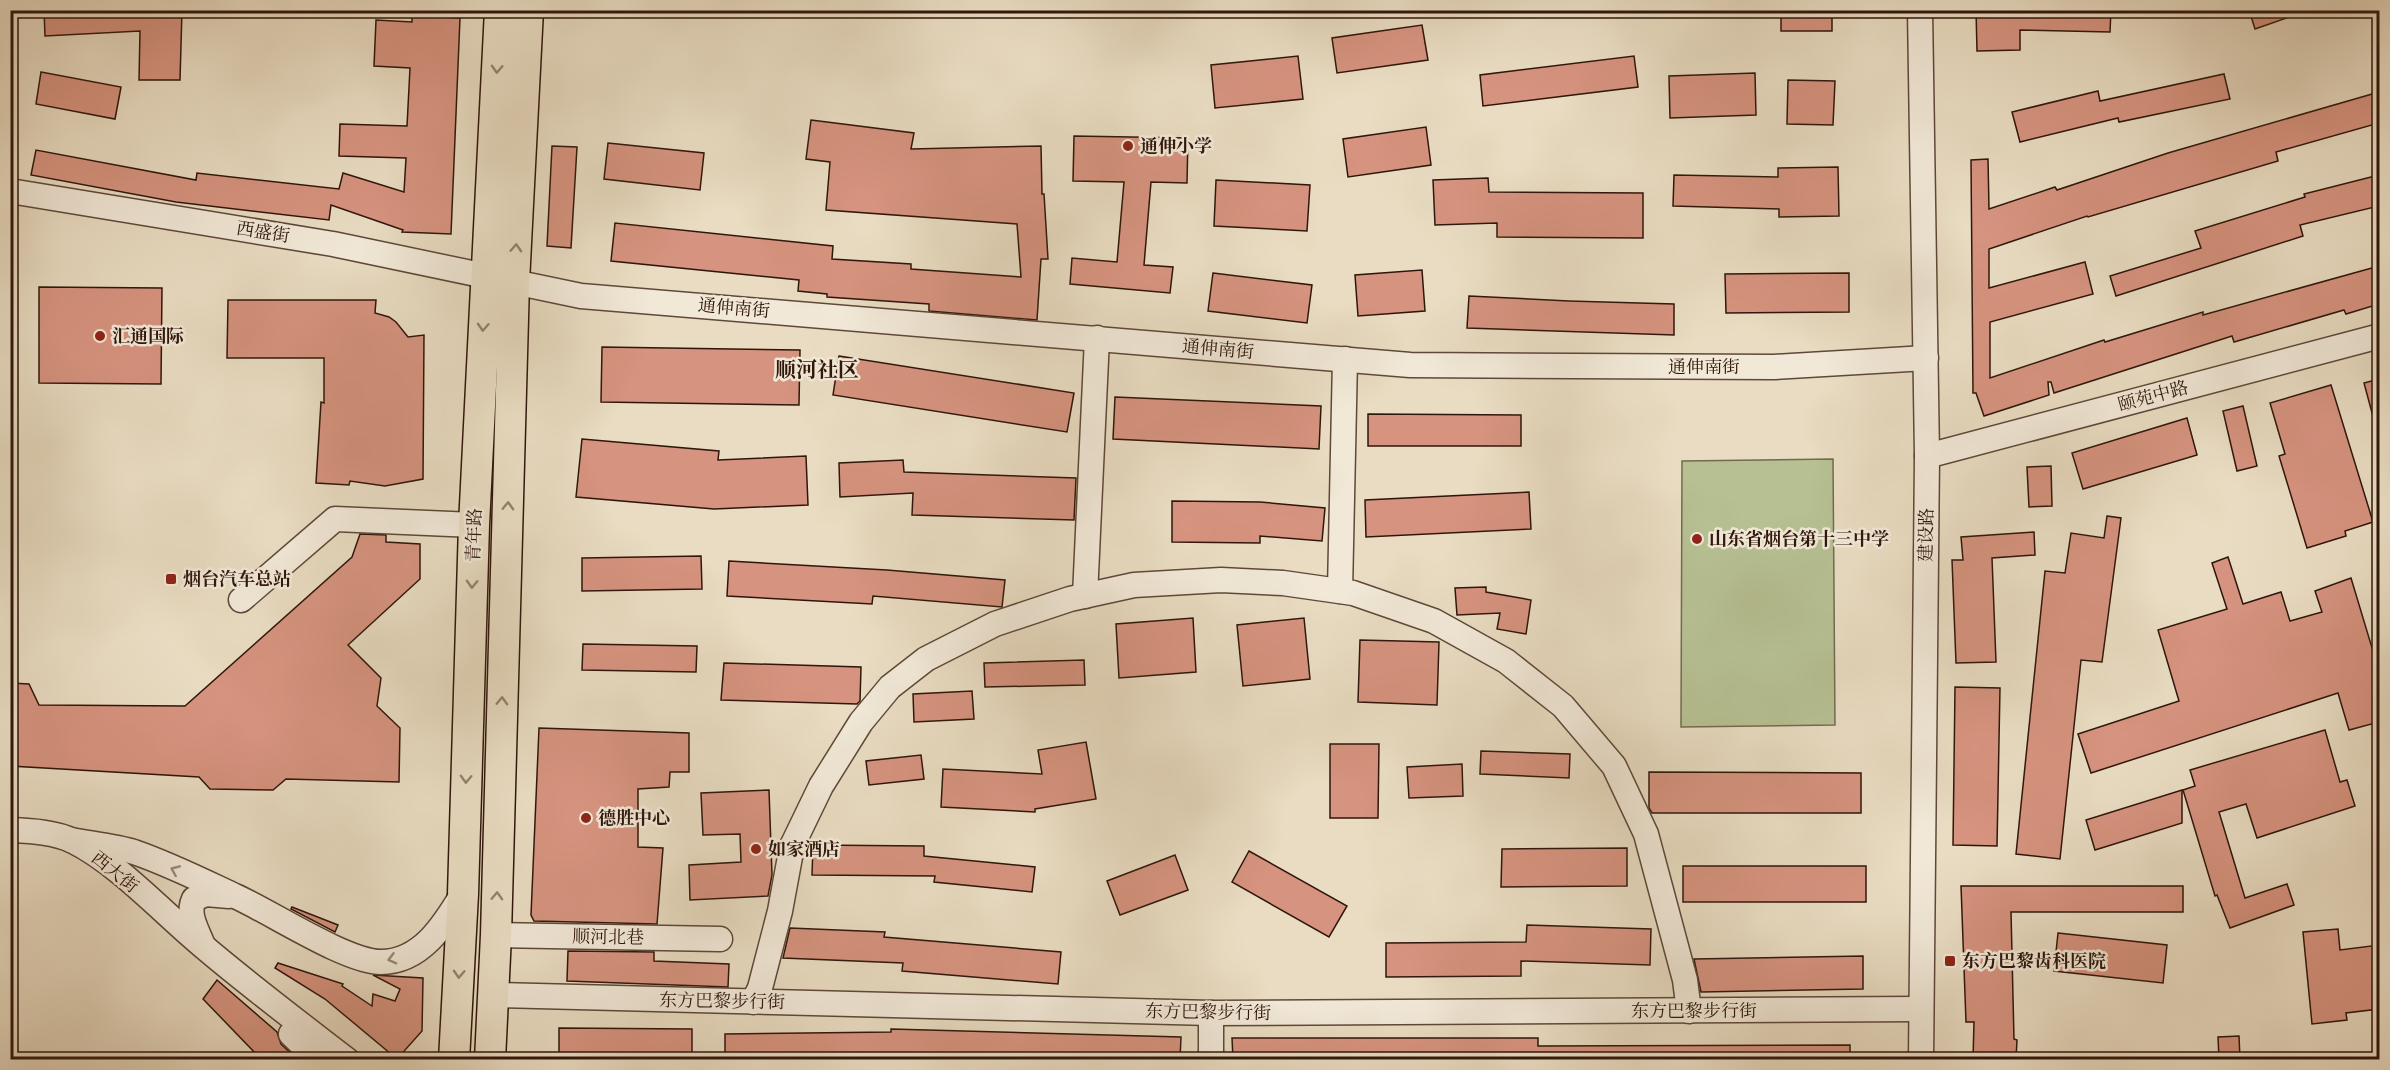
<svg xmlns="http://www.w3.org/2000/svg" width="2390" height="1070" font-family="Alegreya,'Noto Serif SC',serif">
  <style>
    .green { fill: #b6c093; stroke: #726b4f; stroke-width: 1.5 }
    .building { fill: #d6937f; stroke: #2f160b; stroke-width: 1.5 }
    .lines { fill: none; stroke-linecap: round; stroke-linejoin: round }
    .minor-casing { stroke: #5e4839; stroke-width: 27 }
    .major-casing { stroke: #2f160b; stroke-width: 33 }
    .minor { stroke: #f1e8d7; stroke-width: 24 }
    .major { stroke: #e9dcc2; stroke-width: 30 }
    .oneway { stroke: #958370 }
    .oneway2 { stroke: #9a8a7b }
    .poi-dot { fill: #8f2418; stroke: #f1e8d7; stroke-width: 2 }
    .labels { text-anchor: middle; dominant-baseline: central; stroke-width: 5; stroke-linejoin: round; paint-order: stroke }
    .poi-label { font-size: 18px; font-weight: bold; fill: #2f160b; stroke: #f1e8d7; text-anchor: start }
    .street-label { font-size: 18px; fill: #2f160b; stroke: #f1e8d7 }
    .quarter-label { font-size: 21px; font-weight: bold; fill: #2f160b; stroke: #f1e8d7 }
  </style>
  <rect width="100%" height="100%" fill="#e9dcc2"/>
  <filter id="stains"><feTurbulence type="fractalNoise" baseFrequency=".00333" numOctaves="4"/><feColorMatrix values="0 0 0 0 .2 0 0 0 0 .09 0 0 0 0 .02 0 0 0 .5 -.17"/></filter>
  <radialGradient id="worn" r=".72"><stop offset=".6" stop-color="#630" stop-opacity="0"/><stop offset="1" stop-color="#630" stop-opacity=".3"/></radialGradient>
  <path class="green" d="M1833 459 1835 725 1681 727 1682 461Z"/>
  <g class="building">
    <path d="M44 10H182L180 80H139L140 31 45 36Z"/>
    <rect x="1781" y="10" width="51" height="21"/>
    <path d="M1976 10H2111L2110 32 2020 30V50L1977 51Z"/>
    <path d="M2249 10H2301V13L2255 29Z"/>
    <path d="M412 15 460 18 451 234 402 232 403 230 331 205 329 220 176 202 31 175 36 150 196 180 197 173 339 189 343 173 404 192 406 158 339 156 340 124 407 126 410 68 374 66 376 20 412 22Z"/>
    <path d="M1422 25 1428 60 1337 73 1332 38Z"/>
    <path d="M1298 56 1303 99 1215 108 1211 65Z"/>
    <path d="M1634 56 1638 87 1483 106 1480 75Z"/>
    <path d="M41 72 121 87 115 119 36 104Z"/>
    <path d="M1755 73 1756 115 1670 118 1669 76Z"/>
    <path d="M2224 74 2230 99 2119 122 2118 118 2020 142 2012 112 2098 91 2100 101Z"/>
    <path d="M1788 80 1835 81 1833 125 1787 124Z"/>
    <path d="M2379 92V123L2276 152 2278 161 2088 217 2087 216 1989 249V288L2085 262 2093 294 1990 322V378L2104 340 2105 342 2203 312V315L2379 266V304L2346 314 2344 310 2234 342 2232 336 2054 393 2051 382H2048L2049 395 1984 416 1976 393H1973L1971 160 1988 159 1989 209 2055 187 2057 190 2168 153Z"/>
    <path d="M811 120 914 133 911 149 1041 146 1042 194H1044L1048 259H1041L1037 320 929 311V304L827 297V294L798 291 799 280 611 261 615 223 833 246 832 259 911 264V269L1021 277 1017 224 826 210 830 162 806 159Z"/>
    <path d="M1426 127 1431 165 1348 177 1343 139Z"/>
    <path d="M1074 136 1188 138 1187 183 1151 182 1144 265 1173 267 1170 293 1070 284 1072 258 1117 262 1124 182 1073 181Z"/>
    <path d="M608 143 704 153 700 190 604 179Z"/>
    <path d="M552 146 577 147 571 248 547 246Z"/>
    <path d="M1838 167 1839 216 1779 217V209L1673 206 1674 175 1778 177V168Z"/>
    <path d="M2379 175V206L2300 225 2303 236 2116 296 2110 276 2201 248 2195 231 2305 197 2304 194Z"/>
    <path d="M1488 178 1489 192 1643 193V238L1497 237V223L1435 225 1433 180Z"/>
    <path d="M1216 180 1310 185 1307 231 1214 226Z"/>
    <path d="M1422 270 1425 311 1358 316 1355 275Z"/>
    <path d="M1213 273 1312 285 1307 323 1208 311Z"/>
    <path d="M1849 273V312L1726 313 1725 274Z"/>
    <path d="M39 287 162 288 161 384 39 383Z"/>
    <path d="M1469 296 1569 301 1674 304V335L1467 328Z"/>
    <path d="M228 300H376L375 313 389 317 396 322 408 337 424 335 423 479 385 486 350 481 349 485 316 483 321 402 324 403V358H227Z"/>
    <path d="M602 347 800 350 799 405 601 402Z"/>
    <path d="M839 356 1074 393 1067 432 833 395Z"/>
    <path d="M2379 379V424H2375L2364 383Z"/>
    <path d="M2331 385 2373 522 2345 531 2346 536 2307 548 2279 456 2285 454 2270 403Z"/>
    <path d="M1115 397 1321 406 1319 449 1113 439Z"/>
    <path d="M2243 406 2257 466 2237 471 2223 411Z"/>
    <path d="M1368 414 1521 415V446H1368Z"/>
    <path d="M2187 418 2197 455 2083 489 2072 453Z"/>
    <path d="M582 439 719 451 718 460 806 456 808 505 714 509 576 497Z"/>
    <path d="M903 460 904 472 1076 478 1074 520 912 515 913 493 840 497 839 463Z"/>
    <path d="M2051 466 2052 506 2029 507 2027 467Z"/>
    <path d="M1529 492 1531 529 1366 537 1365 500Z"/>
    <path d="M1172 501 1260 502 1325 508 1322 541 1260 536V543L1172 542Z"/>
    <path d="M2107 516 2121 518 2102 662 2081 660 2060 859 2016 854 2045 571 2065 573 2071 533 2104 538Z"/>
    <path d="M2034 532 2035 555 1992 558 1996 662 1956 663 1952 560H1963L1961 537Z"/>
    <path d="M360 534 386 535V542L420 544V579L348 645 381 678 377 706 400 728 399 782 286 779 273 790 210 789 199 777 10 766V683L29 684 39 705 185 706 352 557Z"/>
    <path d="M701 556 702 589 582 591V558Z"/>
    <path d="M2228 557 2243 604 2281 592 2290 621 2322 612 2315 591 2351 578 2379 671V722L2349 730 2338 693 2091 773 2078 734 2179 701 2158 630 2227 609 2212 563Z"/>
    <path d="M729 561 887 570 1005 580 1002 607 873 596 872 604 727 596Z"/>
    <path d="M1486 587V592L1531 600 1526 634 1497 629 1500 613 1457 615 1455 588Z"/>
    <path d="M1193 618 1196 672 1119 678 1116 624Z"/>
    <path d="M1304 618 1310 679 1243 686 1237 625Z"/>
    <path d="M1360 640 1439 642 1437 705 1358 702Z"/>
    <path d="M583 644 697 646 696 672 582 670Z"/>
    <path d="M1084 660 1085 685 985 687 984 663Z"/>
    <path d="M724 663 861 667 860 701 857 704 721 700Z"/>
    <path d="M1955 687 2000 688 1997 846 1953 845Z"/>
    <path d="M972 691 974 719 914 722 913 694Z"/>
    <path d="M539 728 689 733V772H670L669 787 638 789V847L663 848 657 924 534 921 531 915Z"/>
    <path d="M2325 730 2340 782 2347 780 2355 806 2257 838 2246 804 2219 812 2245 898 2287 884 2294 905 2230 928 2217 895 2215 896 2183 790 2195 786 2190 770Z"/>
    <path d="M1086 742 1096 799 1035 809V812L941 807 943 769 1042 774 1038 750Z"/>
    <path d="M1330 744H1379L1378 818H1330Z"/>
    <path d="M1481 751 1570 754 1569 778 1480 774Z"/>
    <path d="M921 755 924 779 869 785 866 761Z"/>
    <path d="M1462 764 1463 796 1409 798 1407 767Z"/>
    <path d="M1649 772 1861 773V813H1652L1649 808Z"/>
    <path d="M769 790 772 875 768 896 690 900 689 865 741 862 740 834 703 835 701 793Z"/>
    <path d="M2182 790V823L2095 850 2086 820Z"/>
    <path d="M813 845 924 846V856L1035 867 1032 892 934 882 935 876 812 875Z"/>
    <path d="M1627 848V886L1501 887 1502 849Z"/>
    <path d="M1249 851 1347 906 1329 937 1232 882Z"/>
    <path d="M1175 855 1188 890 1120 915 1107 881Z"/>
    <rect x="1683" y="866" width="183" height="36"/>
    <path d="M1961 886H2183V912H2011L2014 1039 2017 1040 2016 1059H1973L1974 1022H1966Z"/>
    <path d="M292 907 338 925 335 932 291 909Z"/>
    <path d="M1527 925 1651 929 1650 965 1521 961V976L1386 977V943L1526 942Z"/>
    <path d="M790 928 885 932 884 937 1061 952 1058 984 902 971 903 963 783 958Z"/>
    <path d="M2338 929 2340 950 2379 945V1009L2346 1013 2347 1020 2312 1024 2303 932Z"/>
    <path d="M2058 933 2167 945 2163 983 2054 971Z"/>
    <path d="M568 951 654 952V961L729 964 728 987 567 981Z"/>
    <path d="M1863 956V989L1701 992 1694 959Z"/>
    <path d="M278 963 343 984 342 986 372 1006 373 994 395 1001 400 989 373 975 423 978 422 1031 397 1059 325 999 275 968Z"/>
    <path d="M217 980 277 1032 281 1044 297 1059H261L203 999Z"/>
    <path d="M559 1028 692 1029V1056L598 1055V1059H559Z"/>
    <path d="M891 1029 1181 1037 1180 1059H725V1034L891 1032Z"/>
    <path d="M2239 1036 2240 1059H2219L2218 1037Z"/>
    <path d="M1232 1038H1538V1046L1850 1045V1059H1233Z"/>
  </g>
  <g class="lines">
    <defs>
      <g id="minor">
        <path d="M1920 10 1927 456 1921 1060"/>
        <path d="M10 191 333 244 581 296 1410 365 1774 367 1926 358"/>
        <path d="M1927 456 2380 336"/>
        <path d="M1340 591 1345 359"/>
        <path d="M1085 596 1097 338"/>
        <path d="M241 600 335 519 474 525"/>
        <path d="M10 830C31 831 55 832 73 841 119 864 164 914 204 947 250 986 299 1023 347 1060"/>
        <path d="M71 840C92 844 115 846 134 852 169 864 203 881 235 896 271 912 346 962 381 962 421 962 444 925 462 895"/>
        <path d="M496 935 720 939"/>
        <path d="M202 943C196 928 187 914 194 899L206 894 229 896"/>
        <path d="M494 995 1211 1013 1921 1009"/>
        <path d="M753 1002 760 988 780 911 792 846 821 786 861 722 890 687 926 659 995 624 1070 599 1134 585 1221 580 1283 583 1353 593 1434 621 1506 661 1563 706 1614 766 1646 834 1685 980 1689 1011"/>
        <path d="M291 1034 318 1060"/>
        <path d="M1211 1060V1013"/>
      </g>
      <g id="major">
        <path d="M454 1060 463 894 474 525 500 10"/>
        <path d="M490 1060 496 935 514 282 528 10"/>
      </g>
    </defs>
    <use href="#minor" class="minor-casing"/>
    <use href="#major" class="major-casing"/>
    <use href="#minor" class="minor"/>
    <use href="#major" class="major"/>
  </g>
  <defs><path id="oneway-chevron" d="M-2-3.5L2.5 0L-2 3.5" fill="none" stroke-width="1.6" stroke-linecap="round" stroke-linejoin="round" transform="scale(1.5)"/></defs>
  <g class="oneway">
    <use href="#oneway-chevron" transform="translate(497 69) rotate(93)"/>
    <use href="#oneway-chevron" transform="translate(516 248) rotate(-87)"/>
    <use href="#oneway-chevron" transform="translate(483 327) rotate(93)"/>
    <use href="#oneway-chevron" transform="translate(508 506) rotate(-88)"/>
    <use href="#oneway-chevron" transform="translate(472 584) rotate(92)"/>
    <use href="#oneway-chevron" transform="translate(502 701) rotate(-88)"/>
    <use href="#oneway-chevron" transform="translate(466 779) rotate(92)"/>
    <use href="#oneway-chevron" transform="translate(497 896) rotate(-88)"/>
    <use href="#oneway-chevron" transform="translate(459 974) rotate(93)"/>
  </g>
  <g class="oneway2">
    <use href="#oneway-chevron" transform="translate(175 870) rotate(-157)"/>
    <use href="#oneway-chevron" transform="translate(392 959) rotate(165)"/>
  </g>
  <g class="poi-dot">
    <circle cx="1128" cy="146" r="6"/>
    <circle cx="100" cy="336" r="6"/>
    <circle cx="1697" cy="539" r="6"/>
    <rect x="165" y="573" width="12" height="12" rx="3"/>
    <circle cx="586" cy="818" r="6"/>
    <circle cx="756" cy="849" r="6"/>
    <rect x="1944" y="955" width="12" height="12" rx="3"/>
  </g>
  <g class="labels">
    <g class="poi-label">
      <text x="1140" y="146">通伸小学</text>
      <text x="112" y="336">汇通国际</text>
      <text x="1709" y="539">山东省烟台第十三中学</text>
      <text x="183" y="579">烟台汽车总站</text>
      <text x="598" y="818">德胜中心</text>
      <text x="768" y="849">如家酒店</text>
      <text x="1962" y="961">东方巴黎齿科医院</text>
    </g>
    <g class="street-label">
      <text transform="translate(263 232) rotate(9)">西盛街</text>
      <text transform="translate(734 308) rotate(5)">通伸南街</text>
      <text transform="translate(1218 349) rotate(5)">通伸南街</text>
      <text x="1704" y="367">通伸南街</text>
      <text transform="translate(2153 396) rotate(-15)">颐苑中路</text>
      <text transform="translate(474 535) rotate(-88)">青年路</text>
      <text transform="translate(1926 535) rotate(-89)">建设路</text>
      <text transform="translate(115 872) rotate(39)">西大街</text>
      <text transform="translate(608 937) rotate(1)">顺河北巷</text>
      <text transform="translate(722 1001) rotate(1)">东方巴黎步行街</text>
      <text x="1694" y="1011">东方巴黎步行街</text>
      <text transform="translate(1208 1012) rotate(1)">东方巴黎步行街</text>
    </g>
    <g class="quarter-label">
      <text x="817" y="370">顺河社区</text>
    </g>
  </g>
  <rect width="2390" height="1070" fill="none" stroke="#e9dcc2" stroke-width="36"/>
  <rect x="12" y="12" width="2366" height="1046" fill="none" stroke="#2f160b" stroke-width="3"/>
  <rect x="18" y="18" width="2354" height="1034" fill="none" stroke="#2f160b" stroke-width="1.5"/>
  <rect width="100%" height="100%" filter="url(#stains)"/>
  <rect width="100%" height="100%" fill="url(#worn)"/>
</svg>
